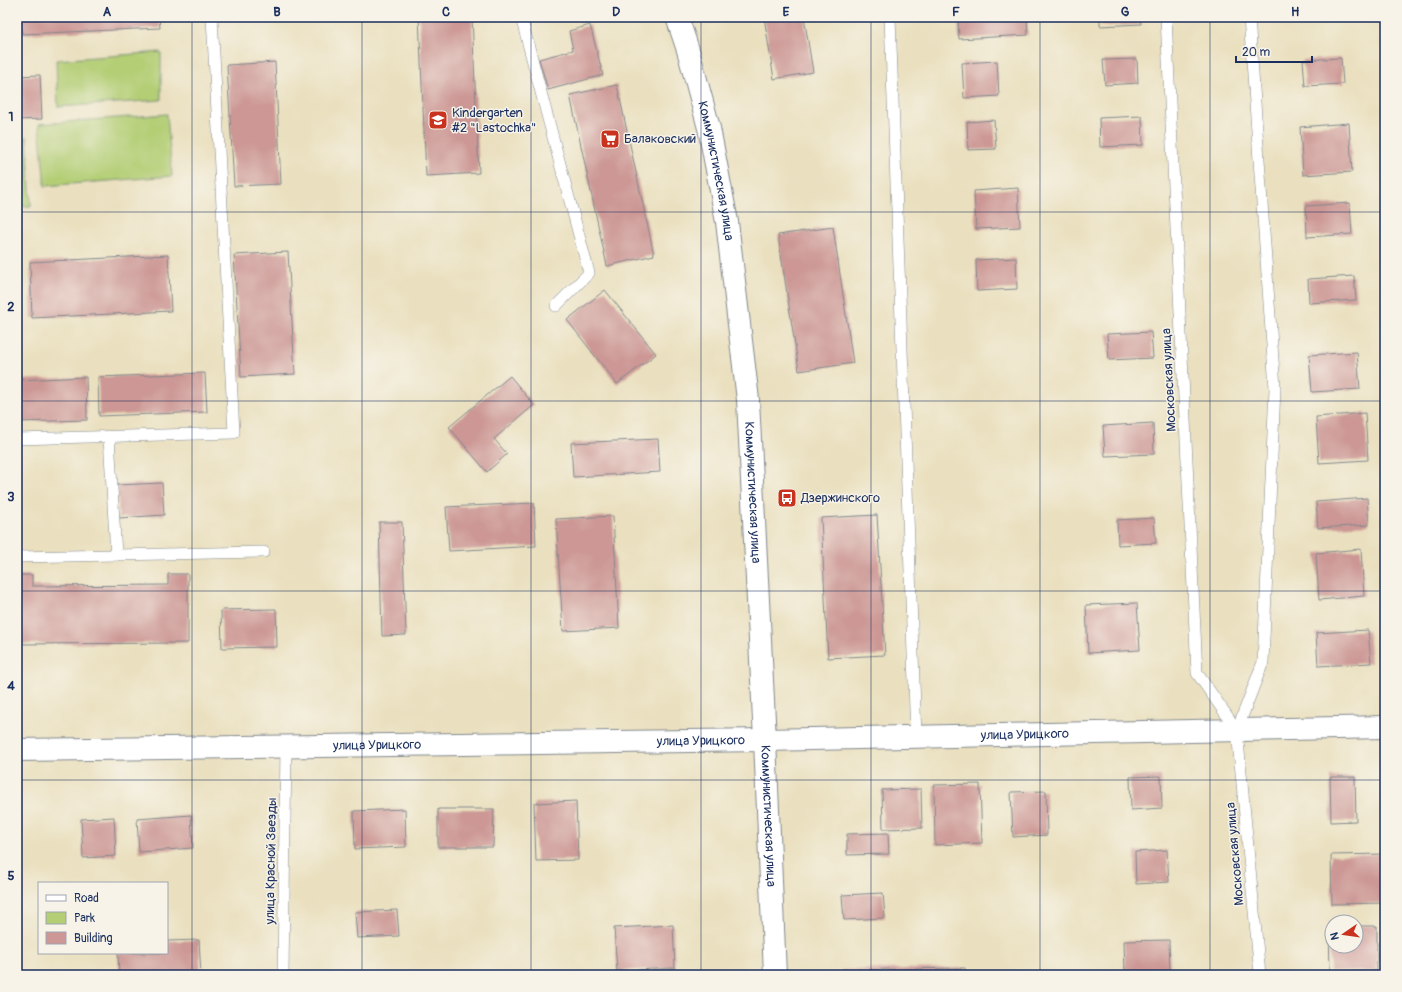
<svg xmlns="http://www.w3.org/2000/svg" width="1402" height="992" font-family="Pangolin,sans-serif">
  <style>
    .green { fill: #b3ce75; stroke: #677e6a }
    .building { fill: #cc9794 }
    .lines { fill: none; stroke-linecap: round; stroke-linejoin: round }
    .service-casing { stroke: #82888e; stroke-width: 12 }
    .minor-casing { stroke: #82888e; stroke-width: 24 }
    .secondary-casing { stroke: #82888e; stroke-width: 24 }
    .service { stroke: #fff; stroke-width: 11 }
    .minor { stroke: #fff; stroke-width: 22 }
    .secondary { stroke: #fff; stroke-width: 22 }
    .grid { fill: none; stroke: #1b2f5e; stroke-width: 1; stroke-opacity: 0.55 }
    .labels { text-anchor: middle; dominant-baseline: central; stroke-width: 3; stroke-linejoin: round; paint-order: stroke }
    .poi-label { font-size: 13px; fill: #1b2f5e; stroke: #f7f3e8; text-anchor: start }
    .street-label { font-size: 13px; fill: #1b2f5e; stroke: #f7f3e8 }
    .neatline { fill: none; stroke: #1b2f5e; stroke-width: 1.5 }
    .grid-label { font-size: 13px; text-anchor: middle; font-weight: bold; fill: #1b2f5e }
  </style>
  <rect width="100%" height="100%" fill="#f7f3e8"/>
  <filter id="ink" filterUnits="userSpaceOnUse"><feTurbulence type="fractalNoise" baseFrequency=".025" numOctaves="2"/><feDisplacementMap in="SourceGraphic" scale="8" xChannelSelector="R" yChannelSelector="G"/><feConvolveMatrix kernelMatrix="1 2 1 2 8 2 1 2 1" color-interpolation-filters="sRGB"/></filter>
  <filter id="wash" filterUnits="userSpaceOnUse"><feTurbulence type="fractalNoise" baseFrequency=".012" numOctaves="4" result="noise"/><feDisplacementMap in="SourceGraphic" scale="16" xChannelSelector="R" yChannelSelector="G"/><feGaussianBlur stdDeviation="0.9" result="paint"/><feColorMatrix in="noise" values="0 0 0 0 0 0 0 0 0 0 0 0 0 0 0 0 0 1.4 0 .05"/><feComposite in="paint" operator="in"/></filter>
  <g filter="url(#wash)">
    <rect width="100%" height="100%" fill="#eae0bf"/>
    <g class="green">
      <path d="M161 52V100L58 107 56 60Z"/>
      <path d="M167 114 172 176 45 186 39 124Z"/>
      <path d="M27 137 31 206 17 207V138Z"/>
    </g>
    <g id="blocks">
      <g class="building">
        <path d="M21 17H159L160 28 22 34Z"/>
        <path d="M419 17H472L479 173 426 176Z"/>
        <path d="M764 17H804L813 72 774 79Z"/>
        <path d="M958 17H1027L1028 35 959 39Z"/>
        <path d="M1100 17H1140L1141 24 1100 26Z"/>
        <path d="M590 25 603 75 548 90 539 59 573 50 569 31Z"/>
        <path d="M1341 58 1343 84 1305 86 1303 60Z"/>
        <path d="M1137 59 1138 83 1105 85 1103 60Z"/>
        <path d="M997 61 999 96 964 98 962 63Z"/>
        <path d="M275 62 281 184 234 186 227 65Z"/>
        <path d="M40 75 42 119 17 120V76Z"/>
        <path d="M617 85 654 255 607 266 570 95Z"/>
        <path d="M1142 116 1143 145 1100 147 1099 118Z"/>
        <path d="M994 120 996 149 968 150 967 122Z"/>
        <path d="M1349 123 1352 172 1303 175 1300 127Z"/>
        <path d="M1018 188 1020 227 976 229 974 191Z"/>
        <path d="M1350 203 1352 234 1307 237 1306 206Z"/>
        <path d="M833 227 853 363 799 371 778 235Z"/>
        <path d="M288 252 295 374 241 377 234 255Z"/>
        <path d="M168 255 171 311 32 318 30 262Z"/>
        <path d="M1016 258 1017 289 977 291 976 260Z"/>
        <path d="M1354 276 1356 300 1309 303 1308 279Z"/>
        <path d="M605 290 656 354 617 384 567 320Z"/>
        <path d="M1151 332 1153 358 1109 360 1107 334Z"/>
        <path d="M1357 352 1360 389 1312 392 1309 355Z"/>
        <path d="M205 373 207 412 99 416 98 377Z"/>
        <path d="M510 376 534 405 494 439 507 454 487 472 449 427Z"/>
        <path d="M86 377 87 420 17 422V380Z"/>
        <path d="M1365 413 1368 460 1319 463 1316 417Z"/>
        <path d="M1153 423 1154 454 1105 456 1103 426Z"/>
        <path d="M658 439 660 472 573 477 571 443Z"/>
        <path d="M162 483 164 515 119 518 117 485Z"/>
        <path d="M1367 498 1369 525 1318 528 1316 502Z"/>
        <path d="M534 503 536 546 449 551 446 507Z"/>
        <path d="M877 515 885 655 828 658 821 518Z"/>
        <path d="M613 516 619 628 563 631 556 519Z"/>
        <path d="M1154 518 1156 543 1118 545 1117 520Z"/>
        <path d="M379 522H402L406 635 382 636Z"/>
        <path d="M1361 549 1364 596 1319 600 1316 553Z"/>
        <path d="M168 574H188V643L17 644V575H32V586L168 585Z"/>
        <path d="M1137 603 1140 650 1088 653 1086 605Z"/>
        <path d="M276 609 277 647 222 648 221 610Z"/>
        <path d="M1368 630 1371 663 1318 666 1316 633Z"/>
        <path d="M1161 776 1162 808 1131 810 1130 777Z"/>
        <path d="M1330 777H1355L1356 821 1331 822Z"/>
        <path d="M980 784 982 843 935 845 934 785Z"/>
        <path d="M921 789 922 828 883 829 882 790Z"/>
        <path d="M1046 791 1047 835 1013 837 1011 792Z"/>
        <path d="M576 801 578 860 536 861 534 803Z"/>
        <path d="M405 809 406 847 355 849 354 811Z"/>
        <path d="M438 809H494L493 847H438Z"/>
        <path d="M191 815 193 848 139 852 137 819Z"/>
        <path d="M114 817 116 856 83 858 81 819Z"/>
        <path d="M888 833 889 854 847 855V834Z"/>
        <path d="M1167 850 1169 882 1136 884 1135 852Z"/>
        <path d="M1385 854V903L1332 904 1331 855Z"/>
        <path d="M883 893 885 918 844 920 842 895Z"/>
        <path d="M397 910 399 936 357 938 355 912Z"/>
        <path d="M673 925 675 968 617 971 614 928Z"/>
        <path d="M1356 926H1377V971L1330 972 1329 927H1332V946H1356Z"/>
        <path d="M199 940 201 975H119L118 953H167V941Z"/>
        <path d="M1169 940 1170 972 1125 974 1124 941Z"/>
        <path d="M965 968 966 975H842L841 970Z"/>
      </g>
    </g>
  </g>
  <g filter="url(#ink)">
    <use href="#blocks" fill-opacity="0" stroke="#82888e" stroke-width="1"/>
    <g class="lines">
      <defs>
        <g id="service">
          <path d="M521 17 589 273 556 306"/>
          <path d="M890 17 916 737"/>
          <path d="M1166 17 1197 673 1237 730"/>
          <path d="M1249 17 1275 388 1263 662 1237 730 1260 975"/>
          <path d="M109 437 116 555 264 552"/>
          <path d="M17 439 234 433 212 17"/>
          <path d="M17 557 116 555"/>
          <path d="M283 975 286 746"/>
        </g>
        <g id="minor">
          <path id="s1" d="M17 750 765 740 1385 727"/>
        </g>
        <g id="secondary">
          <path id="s2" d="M677 17 688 50 709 128 727 222 748 400 765 740 775 975"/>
        </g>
      </defs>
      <use href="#service" class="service-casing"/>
      <use href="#minor" class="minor-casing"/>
      <use href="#secondary" class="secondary-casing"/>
      <use href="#service" class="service"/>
      <use href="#minor" class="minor"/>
      <use href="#secondary" class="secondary"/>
    </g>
  </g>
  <path class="grid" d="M192 17V975M362 17V975M531 17V975M701 17V975M871 17V975M1040 17V975M1210 17V975M17 212H1385M17 401H1385M17 591H1385M17 780H1385"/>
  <defs>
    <symbol id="school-square" viewBox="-11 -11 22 22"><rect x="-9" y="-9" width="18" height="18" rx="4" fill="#c8321e" stroke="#f7f3e8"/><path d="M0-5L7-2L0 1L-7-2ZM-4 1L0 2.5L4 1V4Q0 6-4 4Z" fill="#fff"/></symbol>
    <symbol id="supermarket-square" viewBox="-11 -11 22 22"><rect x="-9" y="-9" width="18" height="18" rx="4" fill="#c8321e" stroke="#f7f3e8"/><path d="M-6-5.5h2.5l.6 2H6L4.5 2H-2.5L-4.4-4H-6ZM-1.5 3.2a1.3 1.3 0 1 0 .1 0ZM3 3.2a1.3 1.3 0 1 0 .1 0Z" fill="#fff"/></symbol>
    <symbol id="bus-square" viewBox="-11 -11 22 22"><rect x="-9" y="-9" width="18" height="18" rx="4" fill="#c8321e" stroke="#f7f3e8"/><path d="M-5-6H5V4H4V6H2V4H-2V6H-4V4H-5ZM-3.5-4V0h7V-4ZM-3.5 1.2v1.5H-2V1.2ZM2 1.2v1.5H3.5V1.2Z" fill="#fff"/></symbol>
  </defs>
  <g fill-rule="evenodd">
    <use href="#school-square" x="427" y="109" width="22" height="22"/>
    <use href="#supermarket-square" x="599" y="128" width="22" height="22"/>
    <use href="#bus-square" x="776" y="487" width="22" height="22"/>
  </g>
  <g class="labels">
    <g class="poi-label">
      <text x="452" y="113">Kindergarten<tspan x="452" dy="15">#2 "Lastochka"</tspan></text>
      <text x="624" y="139">Балаковский</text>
      <text x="801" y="498">Дзержинского</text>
    </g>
    <g class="street-label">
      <text stroke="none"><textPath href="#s2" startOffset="159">Коммунистическая улица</textPath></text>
      <text transform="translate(1169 380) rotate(-93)">Московская улица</text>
      <text stroke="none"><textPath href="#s2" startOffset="483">Коммунистическая улица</textPath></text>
      <text stroke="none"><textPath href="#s1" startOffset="1008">улица Урицкого</textPath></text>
      <text stroke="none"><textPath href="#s1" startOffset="684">улица Урицкого</textPath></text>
      <text stroke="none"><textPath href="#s1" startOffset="360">улица Урицкого</textPath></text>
      <text stroke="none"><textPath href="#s2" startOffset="807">Коммунистическая улица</textPath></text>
      <text transform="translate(1235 854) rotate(-95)">Московская улица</text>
      <text transform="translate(271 861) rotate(-89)">улица Красной Звезды</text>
    </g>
  </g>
  <rect width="1402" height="992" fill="none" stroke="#f7f3e8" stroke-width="44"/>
  <rect x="38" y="882" width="130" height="72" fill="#f7f3e8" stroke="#9fa5b1"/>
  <rect x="46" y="895" width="20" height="6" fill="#ffffff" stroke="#9fa5b1"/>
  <text x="74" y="902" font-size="12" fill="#1b2f5e">Road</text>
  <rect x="46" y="912" width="20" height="12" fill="#b3ce75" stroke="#9fa5b1"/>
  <text x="74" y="922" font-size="12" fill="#1b2f5e">Park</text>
  <rect x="46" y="932" width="20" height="12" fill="#cc9794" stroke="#9fa5b1"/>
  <text x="74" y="942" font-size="12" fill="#1b2f5e">Building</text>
  <g transform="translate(1344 934) rotate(257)"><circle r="19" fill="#f7f3e8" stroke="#9fa5b1"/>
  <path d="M0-3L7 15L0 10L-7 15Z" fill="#c8321e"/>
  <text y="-6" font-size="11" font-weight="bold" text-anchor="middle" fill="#1b2f5e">N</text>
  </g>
  <path d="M1236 56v6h76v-6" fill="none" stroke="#1b2f5e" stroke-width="2"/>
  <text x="1242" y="56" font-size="12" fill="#1b2f5e" stroke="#f7f3e8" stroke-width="3" paint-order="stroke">20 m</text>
  <rect x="22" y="22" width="1358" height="948" class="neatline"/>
  <g class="grid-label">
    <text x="107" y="16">A</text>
    <text x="277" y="16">B</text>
    <text x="446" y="16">C</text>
    <text x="616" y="16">D</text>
    <text x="786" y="16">E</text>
    <text x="956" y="16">F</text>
    <text x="1125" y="16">G</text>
    <text x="1295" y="16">H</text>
    <text x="11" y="121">1</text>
    <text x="11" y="311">2</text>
    <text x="11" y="501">3</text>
    <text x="11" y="690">4</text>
    <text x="11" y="880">5</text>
  </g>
</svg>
